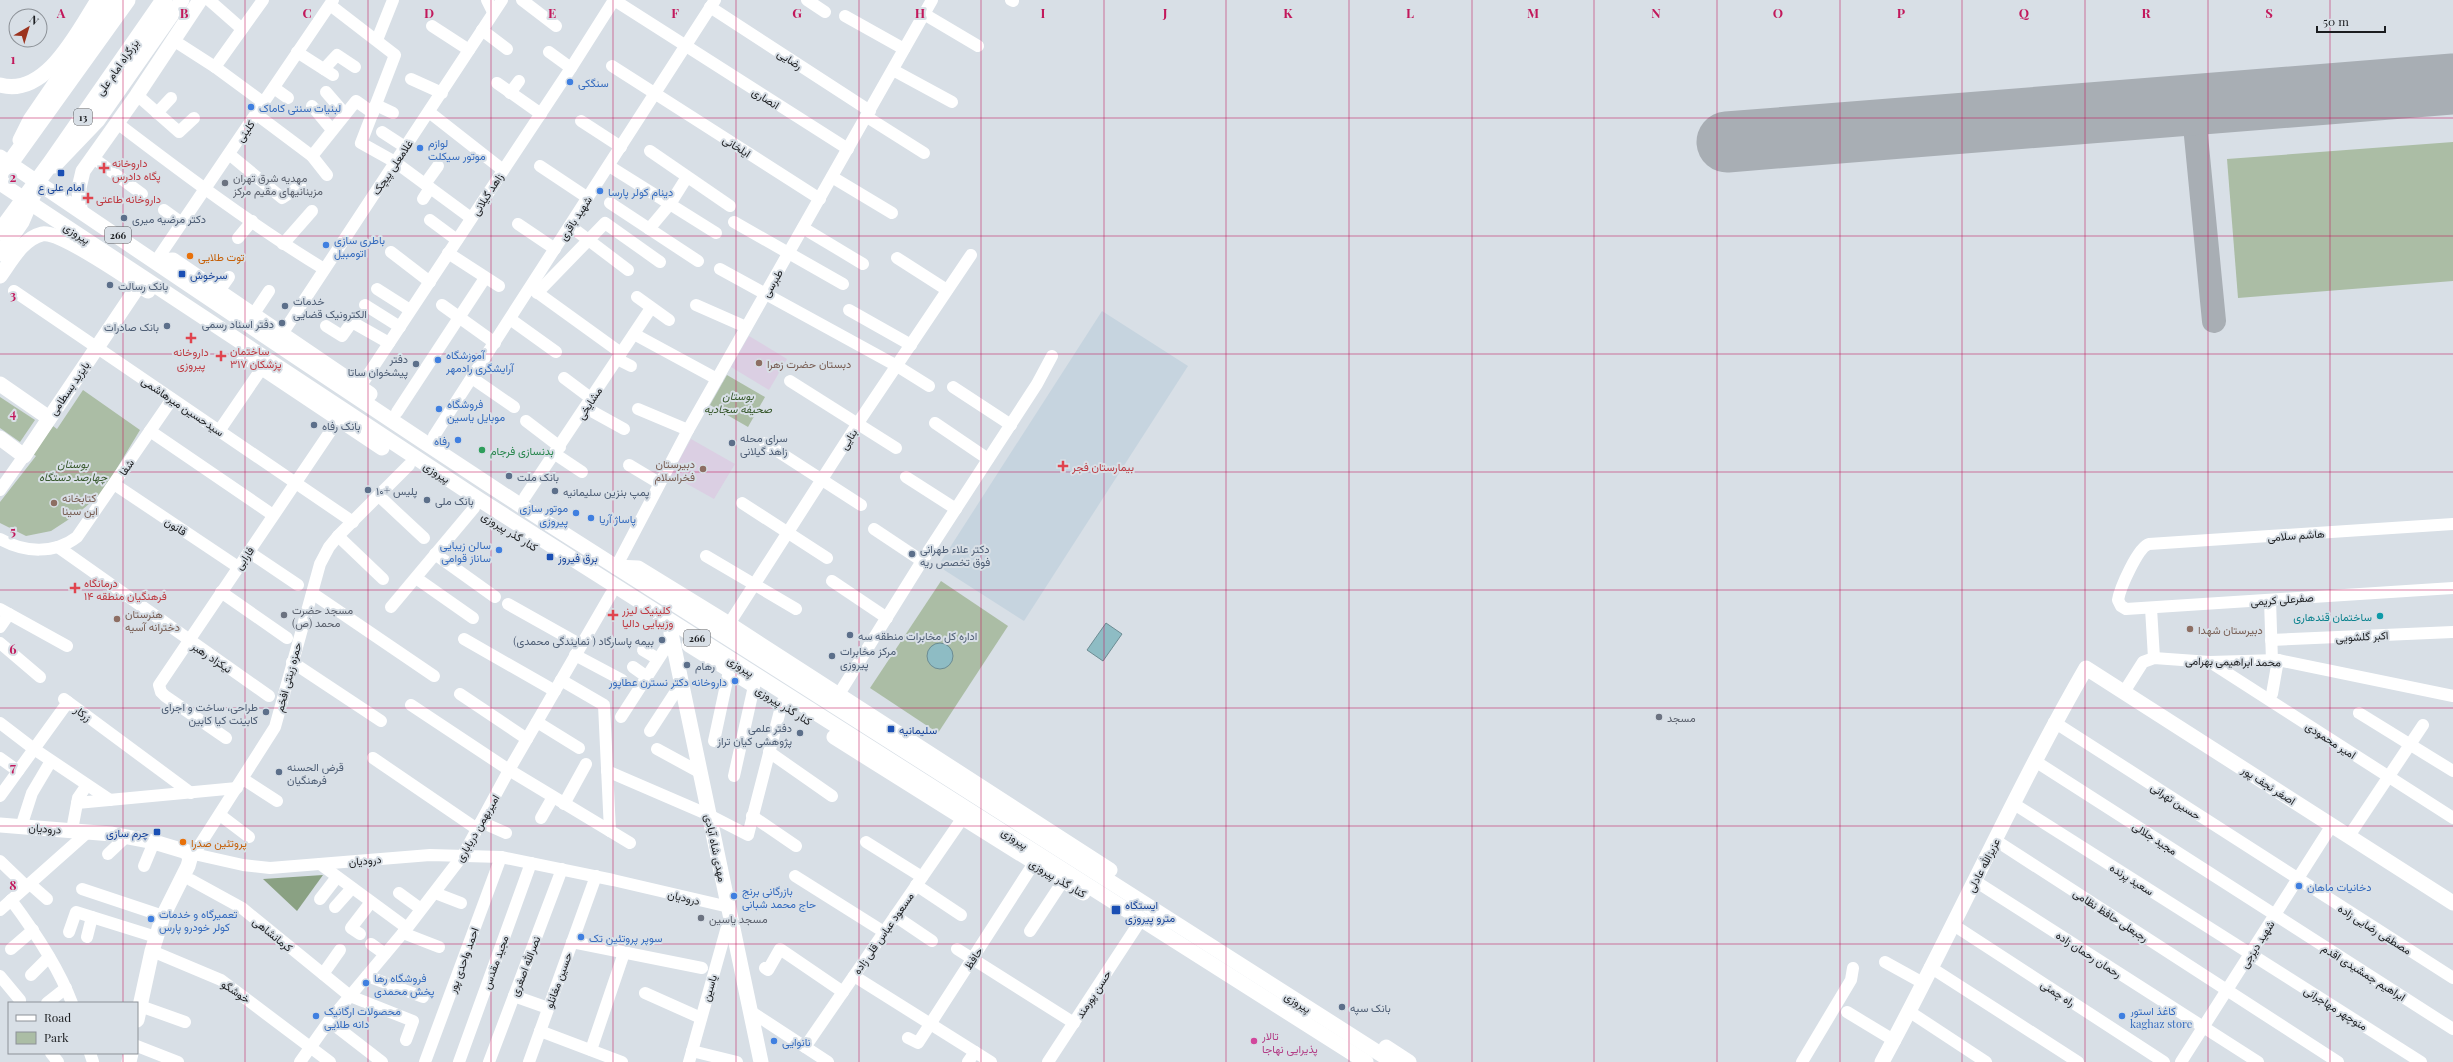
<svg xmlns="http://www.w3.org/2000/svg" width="2453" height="1062" font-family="'Playfair Display',Vazirmatn,serif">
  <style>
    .built { fill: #c6d4df }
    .education { fill: #dbcfe3 }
    .green { fill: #abbda5 }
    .forest { fill: #8aa183 }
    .water { fill: #8ebcc4; stroke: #6c8c93 }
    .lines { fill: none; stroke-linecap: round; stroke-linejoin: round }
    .taxiway { stroke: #a8aeb4; stroke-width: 24 }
    .runway { stroke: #a8aeb4; stroke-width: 61 }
    .minor { stroke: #fff; stroke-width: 12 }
    .major { stroke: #fff; stroke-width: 15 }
    .highway { stroke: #fff; stroke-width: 17 }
    .grid { fill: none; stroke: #c2185b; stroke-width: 1; stroke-opacity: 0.55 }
    .shop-dot { fill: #3f7fe0; stroke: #d8dfe6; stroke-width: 1.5 }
    .health-dot { fill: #e0444e; stroke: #d8dfe6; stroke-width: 1.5 }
    .transit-dot { fill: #1a4fb4; stroke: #d8dfe6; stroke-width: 1.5 }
    .worship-dot { fill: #6b7280; stroke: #d8dfe6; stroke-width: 1.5 }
    .service-dot { fill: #5c6f8a; stroke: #d8dfe6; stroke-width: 1.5 }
    .food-dot { fill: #e8710a; stroke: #d8dfe6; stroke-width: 1.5 }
    .education-dot { fill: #8d6e63; stroke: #d8dfe6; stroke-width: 1.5 }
    .leisure-dot { fill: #2e9e5b; stroke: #d8dfe6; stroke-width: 1.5 }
    .culture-dot { fill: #0f9aa8; stroke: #d8dfe6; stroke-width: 1.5 }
    .hotel-dot { fill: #d1479c; stroke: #d8dfe6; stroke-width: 1.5 }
    .labels { text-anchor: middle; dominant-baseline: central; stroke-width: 4; stroke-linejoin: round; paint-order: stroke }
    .shield { fill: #d8dfe6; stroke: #54575b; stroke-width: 1 }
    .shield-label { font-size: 10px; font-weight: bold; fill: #1b1d20 }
    .street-label { font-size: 11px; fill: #1b1d20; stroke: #d8dfe6 }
    .shop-label { font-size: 11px; fill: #366cbe; stroke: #d8dfe6; text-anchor: start }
    .health-label { font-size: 11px; fill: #be3a42; stroke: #d8dfe6; text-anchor: start }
    .worship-label { font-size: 11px; fill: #5b616d; stroke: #d8dfe6; text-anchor: start }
    .transit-label { font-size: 11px; fill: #164399; stroke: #d8dfe6; text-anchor: start }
    .service-label { font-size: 11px; fill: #4e5e75; stroke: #d8dfe6; text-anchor: start }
    .food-label { font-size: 11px; fill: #c56008; stroke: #d8dfe6; text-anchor: start }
    .education-label { font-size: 11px; fill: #785e54; stroke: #d8dfe6; text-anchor: start }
    .park-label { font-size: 11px; font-style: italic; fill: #37582c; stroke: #d8dfe6 }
    .leisure-label { font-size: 11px; fill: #27864d; stroke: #d8dfe6; text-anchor: start }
    .culture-label { font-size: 11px; fill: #0d838f; stroke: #d8dfe6; text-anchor: end }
    .hotel-label { font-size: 11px; fill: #b23c85; stroke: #d8dfe6; text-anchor: start }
    .grid-label { font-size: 13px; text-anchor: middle; font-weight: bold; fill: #c2185b; stroke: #d8dfe6; stroke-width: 4; stroke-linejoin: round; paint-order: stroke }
  </style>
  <rect width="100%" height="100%" fill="#d8dfe6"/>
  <path class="built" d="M1102 311 1188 366 1024 621 938 566Z"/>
  <g class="education">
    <path d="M749 336 787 359 769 390 731 367Z"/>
    <path d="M691 439 735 464 714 499 671 475Z"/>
  </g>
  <g class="green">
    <path d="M2453 142V281L2238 298 2227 159Z"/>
    <path d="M727 375 765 397 748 427 710 405Z"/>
    <path d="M83 390 140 430 102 493 77 514 51 531 26 536 0 523V502L36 456 33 454 53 426 57 429Z"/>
    <path d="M0 397 35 420 20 442 0 428Z"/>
    <path d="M941 581 1008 626 938 733 870 688Z"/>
  </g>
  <path class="forest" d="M323 875 297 911 263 879Z"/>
  <g class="water">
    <path d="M1106 623 1122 634 1103 661 1087 650Z"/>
    <circle cx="940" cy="656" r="13"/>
  </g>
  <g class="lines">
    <path class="taxiway" d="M2193 105 2214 321"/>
    <path class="runway" d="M1727 142 2453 84"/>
    <g class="minor">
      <path d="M209 0 242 29"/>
      <path d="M487 0 493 12"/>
      <path d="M522 0 556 26"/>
      <path d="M614 0 848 149"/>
      <path d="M807 0 825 12"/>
      <path d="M1011 0 1013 1"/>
      <path d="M710 7 870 111"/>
      <path d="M334 8 395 55 361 143 395 162 471 218"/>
      <path d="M924 14 978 46"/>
      <path d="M845 16 904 49"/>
      <path d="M432 26 469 50"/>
      <path d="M482 30 507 49"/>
      <path d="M173 40 215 67 264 103"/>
      <path d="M377 40 393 0"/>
      <path d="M297 52 333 75"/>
      <path d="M549 52 571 68"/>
      <path d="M612 66 820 199"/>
      <path d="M215 67 263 0"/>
      <path d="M324 69 337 55 355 67"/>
      <path d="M893 70 952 102"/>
      <path d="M411 79 442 93"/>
      <path d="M497 83 541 114"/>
      <path d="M274 88 288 98"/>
      <path d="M326 92 345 114"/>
      <path d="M510 93 519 81"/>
      <path d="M137 95 179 132 194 118"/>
      <path d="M376 105 393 113"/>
      <path d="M312 106 332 130"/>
      <path d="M429 112 503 170"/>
      <path d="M157 113 171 98"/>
      <path d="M256 114 312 156 327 175"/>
      <path d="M867 117 924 153"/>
      <path d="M581 121 621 147"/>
      <path d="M117 123C184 174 252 225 324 269"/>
      <path d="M382 132 405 147"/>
      <path d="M650 151 730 206"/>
      <path d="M229 154 282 198 300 186"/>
      <path d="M312 156 356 101 373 113"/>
      <path d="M92 157 142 194"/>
      <path d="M540 166 588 198"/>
      <path d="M609 166 716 233"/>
      <path d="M832 177 892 213"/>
      <path d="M425 184 438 166"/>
      <path d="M423 199 430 188"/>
      <path d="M610 203 698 261"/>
      <path d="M164 210 182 223"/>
      <path d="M430 220 457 240"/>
      <path d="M734 222 843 284"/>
      <path d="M518 224 555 249"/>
      <path d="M570 226 628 270"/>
      <path d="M803 228 863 264"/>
      <path d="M649 229 670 204 687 177"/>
      <path d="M238 238 252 221"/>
      <path d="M283 244 312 211"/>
      <path d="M391 252 430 282"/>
      <path d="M448 253 499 286"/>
      <path d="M897 258 947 290"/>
      <path d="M156 261 333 0"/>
      <path d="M720 269 897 366 929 386"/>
      <path d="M531 288 621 353"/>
      <path d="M377 289 410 310"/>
      <path d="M14 291 353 522"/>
      <path d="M219 291 229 277"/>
      <path d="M537 293 605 223 660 262"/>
      <path d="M637 297 669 320"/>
      <path d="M365 305 400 327"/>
      <path d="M442 305 495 343"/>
      <path d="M696 305 746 327"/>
      <path d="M849 310 911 345"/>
      <path d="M253 315 269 291"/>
      <path d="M510 319 556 352"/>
      <path d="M326 326 342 336 352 322 389 343"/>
      <path d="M282 334 502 0"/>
      <path d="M634 334 717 379"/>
      <path d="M617 359 631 366"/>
      <path d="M472 378 514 407"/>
      <path d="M564 378 592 399"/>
      <path d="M790 381 896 448"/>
      <path d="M360 387 571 68 614 0"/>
      <path d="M953 387 1011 425"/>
      <path d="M586 408 624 429"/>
      <path d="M638 409 688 430"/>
      <path d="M397 412 485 278"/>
      <path d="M526 421 560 447"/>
      <path d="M935 423 988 459"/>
      <path d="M150 431 273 515"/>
      <path d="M219 431 262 368"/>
      <path d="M434 436 715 0"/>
      <path d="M765 443 861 505"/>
      <path d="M555 454 582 472"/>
      <path d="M409 465 338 536 329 547 320 564 275 727 194 854 243 865 270 868 430 855 501 857 613 880 729 907"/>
      <path d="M629 465 659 483"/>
      <path d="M906 477 956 509"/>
      <path d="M114 484 238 567"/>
      <path d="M0 490 24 456"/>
      <path d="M379 496 424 538"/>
      <path d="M525 497 651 308"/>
      <path d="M742 503 827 558"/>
      <path d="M2453 524 2149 544C2138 547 2120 588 2118 600L2121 606 2126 609 2453 588"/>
      <path d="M874 529 922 561"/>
      <path d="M338 536 383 579"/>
      <path d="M0 539C24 553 55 554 77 537L172 399"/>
      <path d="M58 547 269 696"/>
      <path d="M249 552 298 585"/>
      <path d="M435 554 495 597"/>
      <path d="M706 556 796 609"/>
      <path d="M616 567 688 430 932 0"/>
      <path d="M416 578 473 618"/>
      <path d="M832 581 887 618"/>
      <path d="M221 592 287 638"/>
      <path d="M312 593 434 676"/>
      <path d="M2270 600 2272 661"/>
      <path d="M508 604 581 645"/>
      <path d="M391 607 474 508"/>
      <path d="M2151 608 2154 658"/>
      <path d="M0 609 67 646"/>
      <path d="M729 624 858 423 971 255"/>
      <path d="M0 627 9 614"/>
      <path d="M464 639 555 691"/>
      <path d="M2271 640 2453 632"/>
      <path d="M0 643 40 677"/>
      <path d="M643 650 658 659"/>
      <path d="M575 655 622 680"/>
      <path d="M292 662 381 721"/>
      <path d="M2210 662 2453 818"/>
      <path d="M633 667 647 677"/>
      <path d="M561 680 604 705 610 831"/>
      <path d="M2124 692 2143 662 2154 658 2210 662 2278 660 2453 696"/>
      <path d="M460 694 527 739"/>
      <path d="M839 694 922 561 1037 384 1052 356"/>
      <path d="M2272 694 2278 660"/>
      <path d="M64 699 191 793"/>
      <path d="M411 705 509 770"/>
      <path d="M2359 713 2453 771"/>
      <path d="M621 717 672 638"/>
      <path d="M537 722 579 748"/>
      <path d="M2054 722 2453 978"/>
      <path d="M0 723 34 749 110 800"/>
      <path d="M650 731 682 682"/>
      <path d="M226 738 165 696 161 692 159 685 338 420"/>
      <path d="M714 741 729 671"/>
      <path d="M657 749 701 773"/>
      <path d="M769 752 832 796"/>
      <path d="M0 758 18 771"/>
      <path d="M373 758 477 829"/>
      <path d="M2035 761 2453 1029"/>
      <path d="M509 770 630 843"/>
      <path d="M607 771 709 815 748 835 782 703"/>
      <path d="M734 776 754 686"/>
      <path d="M243 779 277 801"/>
      <path d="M0 796 68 702"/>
      <path d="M77 803 237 788"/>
      <path d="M564 804 586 764"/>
      <path d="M2014 804 2421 1062"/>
      <path d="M220 815 249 837"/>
      <path d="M752 816 796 846"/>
      <path d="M541 818 553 797"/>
      <path d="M481 822 506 833"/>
      <path d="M21 827 32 793 51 761"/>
      <path d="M72 830 78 798 87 785"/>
      <path d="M2349 836 2423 725"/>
      <path d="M1995 840 2338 1062"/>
      <path d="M866 842 922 877"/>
      <path d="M108 854 127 836"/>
      <path d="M0 861 26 886"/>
      <path d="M320 864 407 928"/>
      <path d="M144 866 154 842"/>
      <path d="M795 876 884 932"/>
      <path d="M191 880 242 908 350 996 413 1021 406 1040"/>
      <path d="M1975 881 2258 1062"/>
      <path d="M30 884 47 899"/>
      <path d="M916 885 961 915"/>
      <path d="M82 889 163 916"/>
      <path d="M399 893 421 909"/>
      <path d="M435 893 461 903"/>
      <path d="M320 899 337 877"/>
      <path d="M11 900C35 932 58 966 72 1003"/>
      <path d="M335 907 352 888"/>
      <path d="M0 910 89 831"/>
      <path d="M895 916 932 941"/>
      <path d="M1952 924 2164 1062"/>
      <path d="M1030 931 1063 881"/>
      <path d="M69 932 76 912 156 937"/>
      <path d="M403 933 439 947"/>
      <path d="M360 934 351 928 371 902"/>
      <path d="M87 937 92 917"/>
      <path d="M572 942 702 968"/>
      <path d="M371 944 385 954"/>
      <path d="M11 949 33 930"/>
      <path d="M957 949 1074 1023"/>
      <path d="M152 951 221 980 330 1062"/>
      <path d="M1885 962 1923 983"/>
      <path d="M1930 967 2078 1062"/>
      <path d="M765 968 768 970 780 949 843 992"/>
      <path d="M323 974 340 950"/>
      <path d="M31 975 49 957"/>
      <path d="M0 976 20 1000V1003"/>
      <path d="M367 976 423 997"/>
      <path d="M854 976 991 1062"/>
      <path d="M645 993 701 1018"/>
      <path d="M514 996 548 1008"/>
      <path d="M47 1003 66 988"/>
      <path d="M140 1006 185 1022"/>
      <path d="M750 1011 828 1062"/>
      <path d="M1847 1012 1895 1041"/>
      <path d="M1910 1012 1986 1062"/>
      <path d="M329 1021 382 1062"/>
      <path d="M540 1031 622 1062"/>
      <path d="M908 1038 918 1043 1034 863"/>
      <path d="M137 1046 178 1062"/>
      <path d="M805 1047 962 819"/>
      <path d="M591 1050 624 953"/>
      <path d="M692 1051 737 1062"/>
      <path d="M51 1053 58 1062"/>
      <path d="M90 1053 93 1062"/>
      <path d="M300 1062 329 1021 407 928 463 855 509 770 611 594"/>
      <path d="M425 1062 501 857"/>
      <path d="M459 1062 531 863"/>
      <path d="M489 1062 562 869"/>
      <path d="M529 1062 596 876"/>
      <path d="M689 1062 730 916"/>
      <path d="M968 1062 975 1052"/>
      <path d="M1048 1062 1137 926"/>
      <path d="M1802 1062 1851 980 1853 968"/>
      <path d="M2181 1062 2332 825"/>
    </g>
    <g class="major">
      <path d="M0 85C46 98 78 31 98 0"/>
      <path d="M20 140 30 120 112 0"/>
      <path d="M0 157C184 282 369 407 555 528 833 708 1113 885 1393 1062"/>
      <path d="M54 166 98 120 182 0"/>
      <path d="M0 183 480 500 1366 1062"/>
      <path d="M80 210 79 188 83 171 137 95 200 0"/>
      <path d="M0 254 22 222 34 194"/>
      <path d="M156 261 173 260 370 394"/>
      <path d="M0 276C11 261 22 239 42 234 60 230 130 280 148 291"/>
      <path d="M243 355 382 448"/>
      <path d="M0 384 49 418"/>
      <path d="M0 438 24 456 139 285"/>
      <path d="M616 567 638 568 729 624 1110 870"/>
      <path d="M671 633 761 1062"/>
      <path d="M689 645 753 685"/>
      <path d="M834 737 1083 893"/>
      <path d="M0 825 112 834 154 842 194 854"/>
      <path d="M137 1020 152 951 163 916 188 866 190 859 187 852"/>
      <path d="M1386 1047 1409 1062"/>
      <path d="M129 1062 131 1053"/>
      <path d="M1882 1062C1953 932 2012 796 2086 668L2453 903"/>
    </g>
    <g class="highway">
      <path d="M0 177 127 0"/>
      <path d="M0 232 50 164 164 0"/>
    </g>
  </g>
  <path class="grid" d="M123 0V1003M245 0V1062M368 0V1062M491 0V1062M613 0V1062M736 0V1062M859 0V1062M981 0V1062M1104 0V1062M1226 0V1062M1349 0V1062M1472 0V1062M1594 0V1062M1717 0V1062M1840 0V1062M1962 0V1062M2085 0V1062M2208 0V1062M2330 0V1062M0 118H2453M0 236H2453M0 354H2453M0 472H2453M0 590H2453M0 708H2453M0 826H2453M0 944H2453M123 1053V1062"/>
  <g class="shop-dot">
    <circle cx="570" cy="82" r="4"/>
    <circle cx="251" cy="107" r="4"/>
    <circle cx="420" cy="148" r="4"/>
    <circle cx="600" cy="191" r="4"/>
    <circle cx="326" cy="245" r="4"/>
    <circle cx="438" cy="360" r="4"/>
    <circle cx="439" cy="409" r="4"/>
    <circle cx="458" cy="440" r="4"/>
    <circle cx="576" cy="513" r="4"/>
    <circle cx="591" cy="518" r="4"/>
    <circle cx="499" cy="550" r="4"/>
    <circle cx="735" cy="681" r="4"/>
    <circle cx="2299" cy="886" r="4"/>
    <circle cx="734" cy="896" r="4"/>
    <circle cx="151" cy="919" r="4"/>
    <circle cx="581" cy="937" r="4"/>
    <circle cx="366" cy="983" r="4"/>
    <circle cx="316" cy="1016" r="4"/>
    <circle cx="2122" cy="1016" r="4"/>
    <circle cx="774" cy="1041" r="4"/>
  </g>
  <g class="health-dot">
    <path d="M102 162h4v4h4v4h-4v4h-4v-4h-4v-4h4z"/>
    <path d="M86 192h4v4h4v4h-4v4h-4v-4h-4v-4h4z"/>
    <path d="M189 332h4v4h4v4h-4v4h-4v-4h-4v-4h4z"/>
    <path d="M219 350h4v4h4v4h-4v4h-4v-4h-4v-4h4z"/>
    <path d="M1061 460h4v4h4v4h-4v4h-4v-4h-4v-4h4z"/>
    <path d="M73 582h4v4h4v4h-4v4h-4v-4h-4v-4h4z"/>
    <path d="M611 609h4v4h4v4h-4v4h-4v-4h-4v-4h4z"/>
  </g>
  <g class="transit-dot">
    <rect x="57" y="169" width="8" height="8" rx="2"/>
    <rect x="178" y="270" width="8" height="8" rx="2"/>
    <rect x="546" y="553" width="8" height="8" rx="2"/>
    <rect x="887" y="725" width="8" height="8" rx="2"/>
    <rect x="153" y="828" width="8" height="8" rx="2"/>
    <rect x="1111" y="905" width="10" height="10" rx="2"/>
  </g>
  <g class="worship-dot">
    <circle cx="225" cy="183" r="4"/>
    <circle cx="284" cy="615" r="4"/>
    <circle cx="1659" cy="717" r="4"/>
    <circle cx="701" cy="918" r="4"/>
  </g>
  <g class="service-dot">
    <circle cx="124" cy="218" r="4"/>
    <circle cx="110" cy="285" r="4"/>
    <circle cx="285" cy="306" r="4"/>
    <circle cx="282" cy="323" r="4"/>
    <circle cx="167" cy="326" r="4"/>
    <circle cx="416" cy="364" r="4"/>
    <circle cx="314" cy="425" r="4"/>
    <circle cx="732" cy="443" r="4"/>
    <circle cx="509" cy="476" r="4"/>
    <circle cx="368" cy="490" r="4"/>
    <circle cx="555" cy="491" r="4"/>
    <circle cx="427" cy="500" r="4"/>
    <circle cx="912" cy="554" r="4"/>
    <circle cx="850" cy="635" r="4"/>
    <circle cx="662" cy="640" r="4"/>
    <circle cx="832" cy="656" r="4"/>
    <circle cx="687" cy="665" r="4"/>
    <circle cx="266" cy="712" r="4"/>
    <circle cx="800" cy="733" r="4"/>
    <circle cx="279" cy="772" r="4"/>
    <circle cx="1342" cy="1007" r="4"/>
  </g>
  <g class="food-dot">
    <circle cx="190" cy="256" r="4"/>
    <circle cx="183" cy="842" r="4"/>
  </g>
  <g class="education-dot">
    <circle cx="759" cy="363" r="4"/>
    <circle cx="703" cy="469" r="4"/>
    <circle cx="54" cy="503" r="4"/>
    <circle cx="117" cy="619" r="4"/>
    <circle cx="2190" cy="629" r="4"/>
  </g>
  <circle class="leisure-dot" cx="482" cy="450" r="4"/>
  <circle class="culture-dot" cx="2380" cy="616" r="4"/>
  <circle class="hotel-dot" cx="1254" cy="1041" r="4"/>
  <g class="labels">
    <g class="shield">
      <rect x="74" y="109" width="18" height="16" rx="3"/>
      <rect x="105" y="227" width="26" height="16" rx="3"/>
      <rect x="684" y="630" width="26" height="16" rx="3"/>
    </g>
    <g class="shield-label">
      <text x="83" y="117">13</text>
      <text x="118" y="235">266</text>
      <text x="697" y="638">266</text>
    </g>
    <g class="street-label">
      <text transform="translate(790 59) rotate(33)">رضایی</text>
      <text transform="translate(117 67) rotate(-55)">بزرگراه امام علی</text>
      <text transform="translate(766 98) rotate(32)">انصاری</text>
      <text transform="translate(245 131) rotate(-55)">کلینی</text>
      <text transform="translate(737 146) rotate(32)">ایلخانی</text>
      <text transform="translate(392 167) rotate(-56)">غلامعلی پیچک</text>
      <text transform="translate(487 194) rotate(-57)">زاهد گیلانی</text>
      <text transform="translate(575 218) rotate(-57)">شهید باقری</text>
      <text transform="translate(77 233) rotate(33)">پیروزی</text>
      <text transform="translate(772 283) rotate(-60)">طبرسی</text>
      <text transform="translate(69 388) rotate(-56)">بایزید بسطامی</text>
      <text transform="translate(589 403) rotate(-57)">مشایخی</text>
      <text transform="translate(183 406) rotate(34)">سیدحسین میرهاشمی</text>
      <text transform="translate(848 439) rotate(-58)">بنایی</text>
      <text transform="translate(126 467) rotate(-56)">شفا</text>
      <text transform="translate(437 472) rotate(33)">پیروزی</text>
      <text transform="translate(176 526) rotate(33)">قانون</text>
      <text transform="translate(510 531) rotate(32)">کنار گذر پیروزی</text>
      <text transform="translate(2296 535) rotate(-4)">هاشم سلامی</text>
      <text transform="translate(244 558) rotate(-56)">فارابی</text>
      <text transform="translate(2282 599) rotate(-4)">صفرعلی کریمی</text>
      <text transform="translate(2362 636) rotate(-3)">اکبر گلشویی</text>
      <text transform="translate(212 657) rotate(34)">نیکزاد رهبر</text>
      <text transform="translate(2233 661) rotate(1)">محمد ابراهیمی بهرامی</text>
      <text transform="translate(741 666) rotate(32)">پیروزی</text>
      <text transform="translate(288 677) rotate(-75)">حمزه زینتی افخم</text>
      <text transform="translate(784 705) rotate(32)">کنار گذر پیروزی</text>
      <text transform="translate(83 713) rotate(37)">زرکار</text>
      <text transform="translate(2331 740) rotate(33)">امیر محمودی</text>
      <text transform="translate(2269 785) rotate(33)">اصغر نجف پور</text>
      <text transform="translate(2176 801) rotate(33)">حسین تهرانی</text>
      <text transform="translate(45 828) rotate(4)">درودیان</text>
      <text transform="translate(477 828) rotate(-60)">امیربهمن دریاباری</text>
      <text transform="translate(1015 838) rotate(33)">پیروزی</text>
      <text transform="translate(2155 838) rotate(33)">مجید جلالی</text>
      <text transform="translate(716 848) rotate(78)">مهدی شاه آبادی</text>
      <text transform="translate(365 860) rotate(-5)">درودیان</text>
      <text transform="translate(1983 865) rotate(-63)">عزیزالله عادلی</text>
      <text transform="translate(1058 878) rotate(31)">کنار گذر پیروزی</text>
      <text transform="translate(2132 879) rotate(32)">سعید پرنده</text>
      <text transform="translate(684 897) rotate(13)">درودیان</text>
      <text transform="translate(2111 915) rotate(33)">رجبعلی حافظ نظامی</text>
      <text transform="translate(2375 929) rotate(32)">مصطفی رضایی زاده</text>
      <text transform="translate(883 933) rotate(-55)">مسعود عباس قلی زاده</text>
      <text transform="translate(273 934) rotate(39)">کرمانشاهی</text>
      <text transform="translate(2257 944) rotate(-58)">شهید دیزجی</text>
      <text transform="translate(2089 954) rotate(33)">رحمان رحمان زاده</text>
      <text transform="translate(973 958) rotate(-57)">حافظ</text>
      <text transform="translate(463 960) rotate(-70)">احمد واحدی پور</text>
      <text transform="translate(495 962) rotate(-70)">مجید مقدس</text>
      <text transform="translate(525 966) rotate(-69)">نصرالله اصغری</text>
      <text transform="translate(2364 972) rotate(32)">ابراهیم جمشیدی اقدم</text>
      <text transform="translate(558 980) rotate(-70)">حسین مغانلو</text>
      <text transform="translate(709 988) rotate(-74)">یاسین</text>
      <text transform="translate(236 991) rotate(34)">خوشگو</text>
      <text transform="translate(2058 993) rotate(33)">راه چمنی</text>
      <text transform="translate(1093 994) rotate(-57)">حسن پورمند</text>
      <text transform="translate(1298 1002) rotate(32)">پیروزی</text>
      <text transform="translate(2336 1008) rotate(32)">منوچهر مهاجرانی</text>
    </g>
    <g class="shop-label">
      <text x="578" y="82">سنگکی</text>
      <text x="259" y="107">لبنیات سنتی کاماک</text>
      <text x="428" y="142">لوازم<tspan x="428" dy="13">موتور سیکلت</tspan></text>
      <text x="608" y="191">دینام کولر پارسا</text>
      <text x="334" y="239">باطری سازی<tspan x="334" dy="13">اتومبیل</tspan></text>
      <text x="446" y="354">آموزشگاه<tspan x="446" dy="13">آرایشگری رادمهر</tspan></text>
      <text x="447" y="403">فروشگاه<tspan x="447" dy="13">موبایل یاسین</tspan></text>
      <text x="450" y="440" text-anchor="end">رفاه</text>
      <text x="568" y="507" text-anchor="end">موتور سازی<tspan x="568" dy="13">پیروزی</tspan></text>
      <text x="599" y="518">پاساژ آریا</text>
      <text x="491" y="544" text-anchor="end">سالن زیبایی<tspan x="491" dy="13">ساناز قوامی</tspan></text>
      <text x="727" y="681" text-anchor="end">داروخانه دکتر نسترن عطاپور</text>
      <text x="2307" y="886">دخانیات ماهان</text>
      <text x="742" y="890">بازرگانی برنج<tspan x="742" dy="13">حاج محمد شبانی</tspan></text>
      <text x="159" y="913">تعمیرگاه و خدمات<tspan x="159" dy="13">کولر خودرو پارس</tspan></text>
      <text x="589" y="937">سوپر پروتئین تک</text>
      <text x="374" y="977">فروشگاه رها<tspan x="374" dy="13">پخش محمدی</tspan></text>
      <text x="324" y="1010">محصولات ارگانیک<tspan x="324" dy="13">دانه طلایی</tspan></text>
      <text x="2130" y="1010">کاغذ استور<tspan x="2130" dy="13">kaghaz store</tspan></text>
      <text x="782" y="1041">نانوایی</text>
    </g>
    <g class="health-label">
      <text x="112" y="162">داروخانه<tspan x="112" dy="13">پگاه دادرس</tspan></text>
      <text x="96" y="198">داروخانه طاعتی</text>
      <text x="230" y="350">ساختمان<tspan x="230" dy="13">پزشکان ۳۱۷</tspan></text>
      <text x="191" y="351" text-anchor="middle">داروخانه<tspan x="191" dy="13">پیروزی</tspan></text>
      <text x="1072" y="466">بیمارستان فجر</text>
      <text x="84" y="582">درمانگاه<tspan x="84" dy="13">فرهنگیان منطقه ۱۴</tspan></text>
      <text x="622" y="609">کلینیک لیزر<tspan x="622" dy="13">وزیبایی دالیا</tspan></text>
    </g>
    <g class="worship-label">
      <text x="233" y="177">مهدیه شرق تهران<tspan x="233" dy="13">مزینانیهای مقیم مرکز</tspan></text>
      <text x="292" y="609">مسجد حضرت<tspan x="292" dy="13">محمد (ص)</tspan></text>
      <text x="1667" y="717">مسجد</text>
      <text x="709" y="918">مسجد یاسین</text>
    </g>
    <g class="transit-label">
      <text x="61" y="186" text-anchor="middle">امام علی ع</text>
      <text x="190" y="274">سرخوش</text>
      <text x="558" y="557">برق فیروز</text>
      <text x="899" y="729">سلیمانیه</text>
      <text x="149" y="832" text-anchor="end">چرم سازی</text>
      <text x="1125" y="904">ایستگاه<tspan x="1125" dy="13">مترو پیروزی</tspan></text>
    </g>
    <g class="service-label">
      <text x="132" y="218">دکتر مرضیه میری</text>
      <text x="118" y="285">بانک رسالت</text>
      <text x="293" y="300">خدمات<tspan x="293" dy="13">الکترونیک قضایی</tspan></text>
      <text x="274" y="323" text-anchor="end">دفتر اسناد رسمی</text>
      <text x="159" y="326" text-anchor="end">بانک صادرات</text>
      <text x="408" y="358" text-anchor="end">دفتر<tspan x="408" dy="13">پیشخوان ساتا</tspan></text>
      <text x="322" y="425">بانک رفاه</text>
      <text x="740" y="437">سرای محله<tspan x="740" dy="13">زاهد گیلانی</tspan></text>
      <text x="517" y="476">بانک ملت</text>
      <text x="376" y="490">پلیس +۱۰</text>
      <text x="563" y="491">پمپ بنزین سلیمانیه</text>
      <text x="435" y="500">بانک ملی</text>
      <text x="920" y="548">دکتر علاء طهرانی<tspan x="920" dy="13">فوق تخصص ریه</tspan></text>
      <text x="858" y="635">اداره کل مخابرات منطقه سه</text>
      <text x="654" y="640" text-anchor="end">بیمه پاسارگاد ( نمایندگی محمدی)</text>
      <text x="840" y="650">مرکز مخابرات<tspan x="840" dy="13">پیروزی</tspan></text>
      <text x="695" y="665">رهام</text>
      <text x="258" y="706" text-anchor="end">طراحی، ساخت و اجرای<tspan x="258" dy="13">کابینت کیا کابین</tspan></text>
      <text x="792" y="727" text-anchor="end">دفتر علمی<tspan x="792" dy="13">پژوهشی کیان تراز</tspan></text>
      <text x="287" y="766">قرض الحسنه<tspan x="287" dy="13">فرهنگیان</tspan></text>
      <text x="1350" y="1007">بانک سپه</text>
    </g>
    <g class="food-label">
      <text x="198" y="256">توت طلایی</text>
      <text x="191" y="842">پروتئین صدرا</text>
    </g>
    <g class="education-label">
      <text x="767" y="363">دبستان حضرت زهرا</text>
      <text x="695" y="463" text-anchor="end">دبیرستان<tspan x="695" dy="13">فخراسلام</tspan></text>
      <text x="62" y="497">کتابخانه<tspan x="62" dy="13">ابن سینا</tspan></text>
      <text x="125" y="613">هنرستان<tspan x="125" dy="13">دخترانه آسیه</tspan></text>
      <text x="2198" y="629">دبیرستان شهدا</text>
    </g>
    <g class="park-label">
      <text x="738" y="395">بوستان<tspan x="738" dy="13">صحیفه سجادیه</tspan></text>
      <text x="73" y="463">بوستان<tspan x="73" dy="13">چهارصد دستگاه</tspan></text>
    </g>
    <g class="leisure-label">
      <text x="490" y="450">بدنسازی فرجام</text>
    </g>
    <g class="culture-label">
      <text x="2372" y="616">ساختمان قندهاری</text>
    </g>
    <g class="hotel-label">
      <text x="1262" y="1035">تالار<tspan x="1262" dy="13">پذیرایی نهاجا</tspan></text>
    </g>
  </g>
  <g class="grid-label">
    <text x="61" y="18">A</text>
    <text x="184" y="18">B</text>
    <text x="307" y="18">C</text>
    <text x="429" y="18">D</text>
    <text x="552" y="18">E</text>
    <text x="675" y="18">F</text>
    <text x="797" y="18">G</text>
    <text x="920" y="18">H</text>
    <text x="1043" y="18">I</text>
    <text x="1165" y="18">J</text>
    <text x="1288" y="18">K</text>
    <text x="1410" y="18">L</text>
    <text x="1533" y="18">M</text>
    <text x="1656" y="18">N</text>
    <text x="1778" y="18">O</text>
    <text x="1901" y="18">P</text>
    <text x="2024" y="18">Q</text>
    <text x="2146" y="18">R</text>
    <text x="2269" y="18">S</text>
    <text x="13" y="64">1</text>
    <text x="13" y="182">2</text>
    <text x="13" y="300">3</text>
    <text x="13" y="418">4</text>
    <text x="13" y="536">5</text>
    <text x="13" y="654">6</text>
    <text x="13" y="772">7</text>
    <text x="13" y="890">8</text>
  </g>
  <rect x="8" y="1002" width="130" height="52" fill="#d8dfe6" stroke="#8c9197"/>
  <rect x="16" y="1015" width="20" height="6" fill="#ffffff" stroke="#8c9197"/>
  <text x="44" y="1022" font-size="12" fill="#1b1d20">Road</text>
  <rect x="16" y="1032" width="20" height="12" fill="#abbda5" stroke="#8c9197"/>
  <text x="44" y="1042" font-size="12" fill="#1b1d20">Park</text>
  <g transform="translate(28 28) rotate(38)"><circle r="19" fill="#d8dfe6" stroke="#8c9197"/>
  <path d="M0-3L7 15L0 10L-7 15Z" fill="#9c331e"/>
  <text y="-6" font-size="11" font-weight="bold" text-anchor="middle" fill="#1b1d20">N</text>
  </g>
  <path d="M2317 26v6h68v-6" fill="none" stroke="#1b1d20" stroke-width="2"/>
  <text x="2323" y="26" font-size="12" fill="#1b1d20" stroke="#d8dfe6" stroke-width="3" paint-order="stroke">50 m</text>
</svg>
